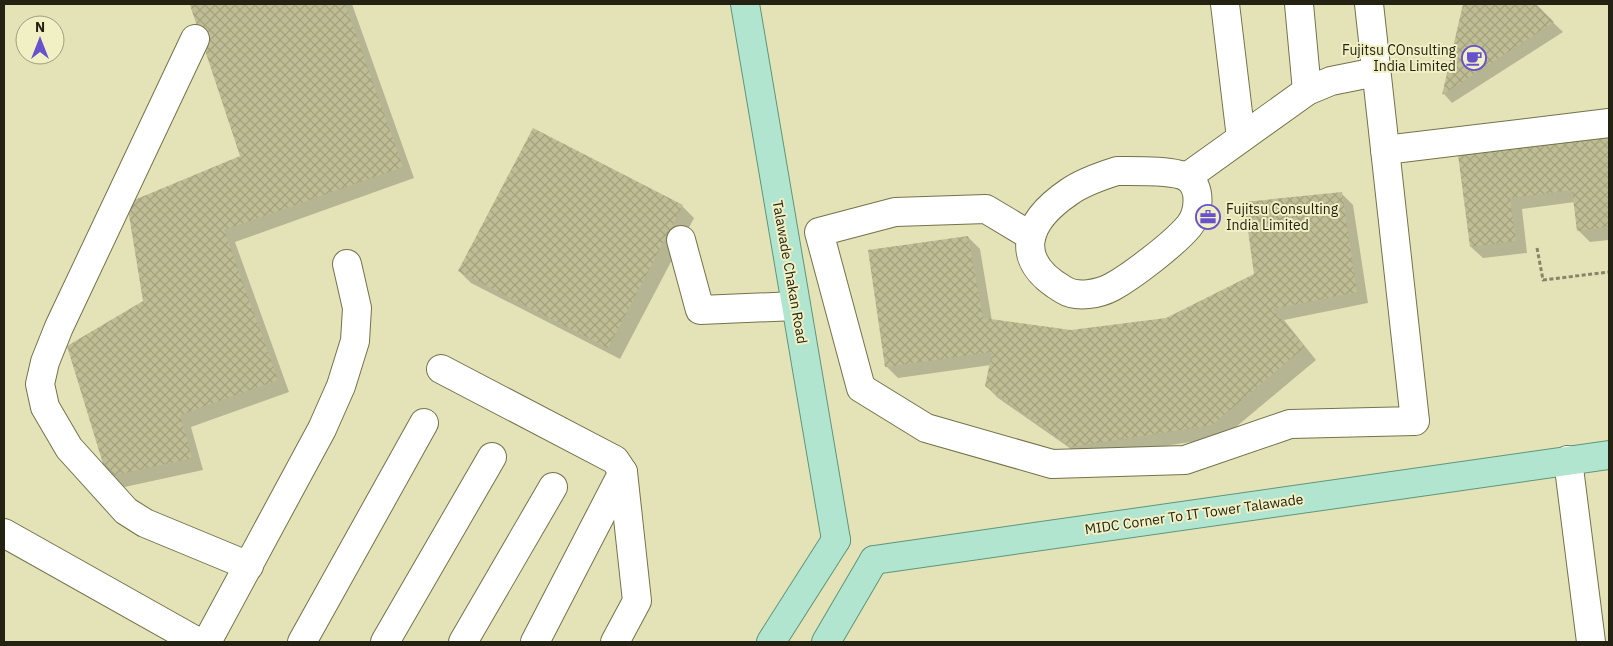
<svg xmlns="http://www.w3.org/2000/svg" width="1613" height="646" font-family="'IBM Plex Sans',sans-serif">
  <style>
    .shadow { fill: #0003 }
    .building { fill: url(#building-cross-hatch) }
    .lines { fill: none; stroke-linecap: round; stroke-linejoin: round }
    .minor-casing { stroke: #73724b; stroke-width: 30 }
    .major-casing { stroke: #5e9679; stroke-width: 30 }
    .path { stroke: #868567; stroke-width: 3; stroke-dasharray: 4 2.5; stroke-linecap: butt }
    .minor { stroke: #fff; stroke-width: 28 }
    .major { stroke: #b1e5d0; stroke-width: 28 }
    .labels { text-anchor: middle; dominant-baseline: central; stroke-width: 4; stroke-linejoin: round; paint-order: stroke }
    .poi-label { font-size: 14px; fill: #242313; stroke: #f1f0c5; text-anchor: end }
    .street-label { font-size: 14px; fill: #242313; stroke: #f1f0c5 }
  </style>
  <defs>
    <pattern id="building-cross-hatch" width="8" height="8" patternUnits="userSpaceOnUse" patternTransform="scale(1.25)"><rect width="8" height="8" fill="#bebd94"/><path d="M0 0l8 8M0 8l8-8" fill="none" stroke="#a3a27f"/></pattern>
  </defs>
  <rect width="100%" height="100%" fill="#e4e3b8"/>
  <g class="shadow">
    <path d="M197 4H352L414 178 235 242 289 392 191 427 203 470 120 488 108 477 144 302 242 156 191 6Z"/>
    <path d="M1464 4H1534L1563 32 1452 103 1444 94Z"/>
    <path d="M1609 129V240L1590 242 1579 231 1575 202 1522 209 1527 253 1483 258 1471 247 1459 148Z"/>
    <path d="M1341 193 1353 205 1368 303 1284 320 1316 360 1224 437 1084 458 998 398 986 386 991 365 898 378 886 366 968 237 980 249 992 321 1071 332 1167 320 1255 275Z"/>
    <path d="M682 206 694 218 620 359 471 283 459 271Z"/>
  </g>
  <g class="building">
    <path d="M194 4H345L403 167 224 230 278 380 180 415 192 458 107 477 67 346 143 301 127 203 240 156 190 5Z"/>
    <path d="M1463 4H1536L1554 22 1442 95Z"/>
    <path d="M1609 127V227L1577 231 1572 190 1510 198 1516 241 1470 247 1457 147Z"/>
    <path d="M533 128 683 205 608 348 458 271Z"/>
    <path d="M1342 192 1357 292 1273 309 1305 347 1212 425 1071 447 985 386 992 352 885 367 868 250 968 236 983 318 1071 330 1166 318 1254 274 1244 202Z"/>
  </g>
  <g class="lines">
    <defs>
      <g id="minor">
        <path d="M1225 4 1241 138"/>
        <path d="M1299 4 1307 91"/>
        <path d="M195 39 59 327 45 362 40 384 45 407 69 448 126 511 145 523 249 566"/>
        <path d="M1385 150 1609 123"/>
        <path d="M1117 171C1132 171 1177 170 1188 178 1202 189 1199 214 1189 226 1174 244 1132 276 1112 287 1099 294 1077 298 1064 290 1012 260 1025 222 1069 192 1083 182 1101 176 1117 171Z"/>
        <path d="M1187 177 1307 91 1331 81 1376 72"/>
        <path d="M1031 236 986 209 895 212 819 232 861 388 926 428 1052 464 1185 460 1290 424 1415 421 1369 4"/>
        <path d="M681 240 700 310 796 306"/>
        <path d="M441 369 615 460 623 472 637 601 615 642"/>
        <path d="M1568 460 1591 642"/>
        <path d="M4 533 198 642"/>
        <path d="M207 642 322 429 341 386 355 341 357 308 347 264"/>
        <path d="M302 642 424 423"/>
        <path d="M385 642 492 457"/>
        <path d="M463 642 553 487"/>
        <path d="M535 642 623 472"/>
      </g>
      <g id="major">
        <path d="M745 4 836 540"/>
        <path d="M874 560 1609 455"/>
        <path d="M771 642 836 540"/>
        <path d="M826 642 874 560"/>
      </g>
    </defs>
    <use href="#minor" class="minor-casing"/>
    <use href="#major" class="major-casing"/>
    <path class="path" d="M1537 248 1543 280 1609 272"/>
    <use href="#minor" class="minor"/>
    <use href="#major" class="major"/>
  </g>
  <defs>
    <symbol id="cafe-ring" viewBox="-11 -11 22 22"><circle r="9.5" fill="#f1f0c5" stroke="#6752cc" stroke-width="1.5"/><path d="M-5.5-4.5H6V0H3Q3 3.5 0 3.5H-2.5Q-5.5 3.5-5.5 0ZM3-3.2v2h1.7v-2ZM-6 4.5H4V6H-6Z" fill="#6752cc"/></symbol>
    <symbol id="office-ring" viewBox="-11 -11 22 22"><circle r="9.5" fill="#f1f0c5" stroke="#6752cc" stroke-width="1.5"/><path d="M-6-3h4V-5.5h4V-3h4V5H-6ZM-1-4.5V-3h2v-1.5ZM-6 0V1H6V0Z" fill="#6752cc"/></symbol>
  </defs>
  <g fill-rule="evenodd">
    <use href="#cafe-ring" x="1460" y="44" width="28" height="28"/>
    <use href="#office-ring" x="1194" y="203" width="28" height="28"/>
  </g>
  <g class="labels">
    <g class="poi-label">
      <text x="1456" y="50">Fujitsu COnsulting<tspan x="1456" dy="16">India Limited</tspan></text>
      <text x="1226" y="209" text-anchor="start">Fujitsu Consulting<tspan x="1226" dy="16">India Limited</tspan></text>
    </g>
    <g class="street-label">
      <text transform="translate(790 272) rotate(80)">Talawade Chakan Road</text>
      <text transform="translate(1194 514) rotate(-8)">MIDC Corner To IT Tower Talawade</text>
    </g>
  </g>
  <rect width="1613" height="646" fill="none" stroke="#242313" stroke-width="10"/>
  <g transform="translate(40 40)"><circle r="24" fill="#f1f0c5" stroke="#9f9e7e"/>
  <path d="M0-4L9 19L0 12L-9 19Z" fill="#6752cc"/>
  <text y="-8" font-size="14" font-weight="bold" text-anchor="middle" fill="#242313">N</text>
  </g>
</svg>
